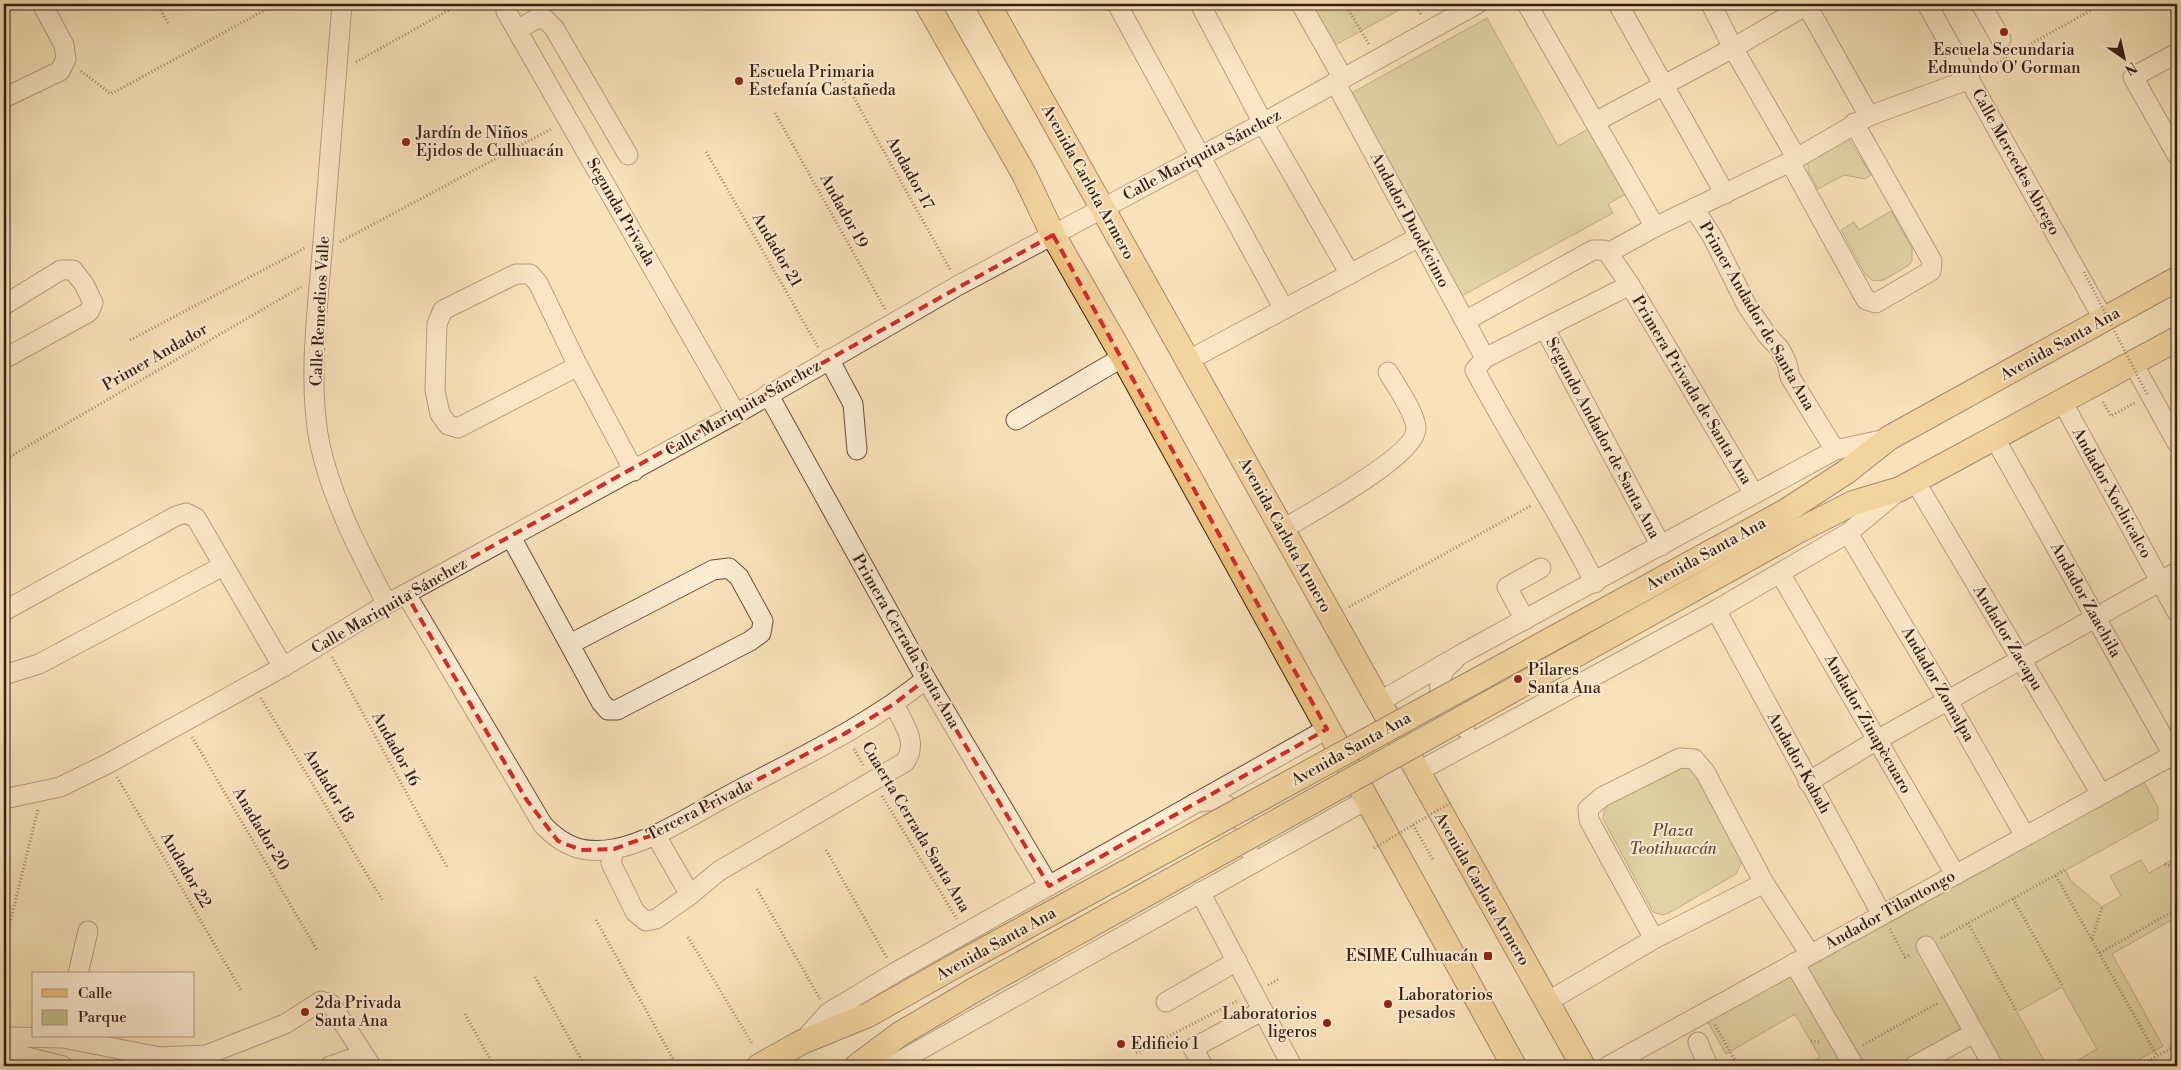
<svg xmlns="http://www.w3.org/2000/svg" width="2181" height="1070" font-family="'Libre Bodoni',serif">
  <style>
    .green { fill: #c3c28c; stroke: #7e704f }
    .lines { fill: none; stroke-linecap: round; stroke-linejoin: round }
    .minor-casing { stroke: #684e3c; stroke-width: 21 }
    .major-casing { stroke: #381d12; stroke-width: 26 }
    .path { stroke: #381d12; stroke-width: 3; stroke-dasharray: 1 2.5; stroke-linecap: butt }
    .minor { stroke: #fbecd2; stroke-width: 19 }
    .major { stroke: #ecc17d; stroke-width: 24 }
    .major-bridge-casing { stroke: #381d12; stroke-width: 26; stroke-linecap: butt }
    .path-bridge { stroke: #381d12; stroke-width: 3; stroke-dasharray: 1 2.5; stroke-linecap: butt }
    .major-bridge { stroke: #ecc17d; stroke-width: 24 }
    .marked { fill: none; stroke: #d62828; stroke-width: 4; stroke-dasharray: 10 6; stroke-linejoin: round }
    .poi-dot { fill: #8f2418; stroke: #fbecd2; stroke-width: 2 }
    .labels { text-anchor: middle; dominant-baseline: central; stroke-width: 4; stroke-linejoin: round; paint-order: stroke }
    .poi-label { font-size: 16px; fill: #381d12; stroke: #fbecd2; text-anchor: start }
    .street-label { font-size: 16px; fill: #381d12; stroke: #fbecd2 }
    .park-label { font-size: 16px; font-style: italic; fill: #624f37; stroke: #fbecd2 }
  </style>
  <rect width="100%" height="100%" fill="#f9e2ba"/>
  <filter id="stains"><feTurbulence type="fractalNoise" baseFrequency=".004" numOctaves="4"/><feColorMatrix values="0 0 0 0 .2 0 0 0 0 .09 0 0 0 0 .02 0 0 0 .5 -.17"/></filter>
  <radialGradient id="worn" r=".72"><stop offset=".6" stop-color="#630" stop-opacity="0"/><stop offset="1" stop-color="#630" stop-opacity=".3"/></radialGradient>
  <g class="green">
    <path d="M1306 4H1410L1330 48Z"/>
    <path d="M1487 18 1558 146 1595 125 1631 191 1608 204 1613 213 1458 298 1346 96Z"/>
    <path d="M1848 138 1871 175 1865 179 1844 175 1818 189 1808 171V159Z"/>
    <path d="M1891 211 1912 248V261L1909 265 1884 280 1873 281 1865 274 1841 230 1854 222 1859 230Z"/>
    <path d="M1679 765 1686 766 1695 772 1742 861 1736 874 1669 913 1662 915 1653 912 1603 819 1604 811 1609 804Z"/>
    <path d="M2143 780 2158 807V819L2066 870 2070 880 2102 907 2121 896 2110 876 2141 860 2149 873 2177 857V917L2112 954 2163 1046 2128 1066H2077L2073 1063 2097 1049 2062 987 2017 1012 2047 1066H1999L1975 1023 1900 1066H1805L1820 1057 1795 1014 1726 1054 1706 1019Z"/>
  </g>
  <g class="lines">
    <defs>
      <g id="minor">
        <path d="M342 4C335 83 330 162 323 241 318 305 307 382 320 445 333 502 360 553 387 604"/>
        <path d="M1117 4 1284 309"/>
        <path d="M1200 4 1263 123 1350 274"/>
        <path d="M1301 4 1343 78"/>
        <path d="M1527 4 1655 227"/>
        <path d="M1618 4 1725 194"/>
        <path d="M1711 4 1733 48 1796 157"/>
        <path d="M1806 4 1869 116"/>
        <path d="M1927 4 2104 320"/>
        <path d="M1981 4 2001 39"/>
        <path d="M506 11 736 414"/>
        <path d="M517 30 536 19H545L554 28 628 155"/>
        <path d="M2177 53 2133 77 2177 155"/>
        <path d="M1335 82 1485 358"/>
        <path d="M4 98 60 71 66 59 64 45 42 4"/>
        <path d="M1595 122 1733 48 1807 5"/>
        <path d="M1790 162 1866 300 1876 303 1931 271 1932 261 1854 123"/>
        <path d="M1694 208 1713 238 1747 306 1767 335 1780 349 1787 363 1790 377 1835 450"/>
        <path d="M1608 253 1655 227 1790 162 1869 116 1970 79"/>
        <path d="M4 305 61 270H73L84 284 93 303 89 312 4 359"/>
        <path d="M1465 321 1593 250H1603L1608 253 1630 285 1754 494"/>
        <path d="M1545 329 1661 546"/>
        <path d="M829 359 853 404 857 450"/>
        <path d="M1187 361 1419 237"/>
        <path d="M2133 363 2177 443"/>
        <path d="M578 366 458 428 448 425 440 414 435 390 437 324 443 310 516 274H530L538 283 578 366 634 471"/>
        <path d="M768 394 926 679 1049 886"/>
        <path d="M2062 401 2177 612"/>
        <path d="M1016 420 1123 357"/>
        <path d="M1994 437 2177 762"/>
        <path d="M1915 481 2101 794"/>
        <path d="M1282 530C1307 514 1419 455 1416 427 1414 411 1396 386 1388 372"/>
        <path d="M1848 533 1948 701 2025 836"/>
        <path d="M511 537 601 702 608 710H617L750 641 761 633 763 621 739 577 729 568 713 570 570 644"/>
        <path d="M1780 573 1955 874"/>
        <path d="M1595 583C1558 510 1513 442 1475 370L1485 358 1630 285"/>
        <path d="M406 594 543 825C564 847 583 854 614 849 650 842 689 817 720 800 790 762 864 729 926 679"/>
        <path d="M1716 610 1882 915"/>
        <path d="M4 611 176 516 186 513 196 518 283 667"/>
        <path d="M1525 620 1507 587 1541 568"/>
        <path d="M1454 661C1429 678 1439 717 1465 728"/>
        <path d="M4 675 39 664 223 566"/>
        <path d="M1379 702 1465 652 1835 450 1886 439"/>
        <path d="M1417 772 1716 610 1848 533 1896 493"/>
        <path d="M1808 782 1877 740 2177 572"/>
        <path d="M4 799 60 787 109 763 283 667 387 604 736 414 959 285 1263 123 1477 4"/>
        <path d="M1195 803C1225 793 1252 819 1248 849"/>
        <path d="M655 834 690 895 719 871 905 762C919 742 903 723 894 704"/>
        <path d="M614 849 611 863 635 912 646 921 656 919 690 895"/>
        <path d="M1200 892 1292 1066"/>
        <path d="M1654 939 1589 820 1588 809 1602 797 1680 758 1694 759 1705 772 1764 883 1810 954"/>
        <path d="M1926 946 1993 1066"/>
        <path d="M1794 963 1854 1066"/>
        <path d="M78 974 88 931"/>
        <path d="M1166 1002 1237 961"/>
        <path d="M1547 1002 1654 939 1764 883"/>
        <path d="M803 1041 828 1013 896 972 1327 729"/>
        <path d="M1698 1042 1708 1066"/>
        <path d="M7 1052 63 1066"/>
        <path d="M4 1060 11 1037 63 1038 160 1057 206 1055 285 1024 321 1001 331 1004 371 1066"/>
        <path d="M330 1066 363 1055"/>
        <path d="M891 1066 1366 800"/>
        <path d="M1203 1066 1193 1048 1262 1011"/>
        <path d="M1608 1066 2173 755"/>
        <path d="M1914 1066 1974 1033"/>
      </g>
      <g id="major">
        <path d="M927 4 1024 174 1053 235 1123 357 1514 1066"/>
        <path d="M988 4 1583 1066"/>
        <path d="M1786 511 1846 472 1889 438 2177 279"/>
        <path d="M1798 531 1853 503 1900 489 2177 339"/>
        <path d="M759 1066 802 1042 868 1015 962 962"/>
        <path d="M857 1066 900 1034 976 989"/>
      </g>
    </defs>
    <use href="#minor" class="minor-casing"/>
    <use href="#major" class="major-casing"/>
    <g class="path">
      <path d="M157 4 168 23"/>
      <path d="M1345 4 1369 44"/>
      <path d="M1415 4 1422 16"/>
      <path d="M2013 54 2102 4"/>
      <path d="M356 62 460 4"/>
      <path d="M1985 70 2008 57"/>
      <path d="M81 71 111 94 276 4"/>
      <path d="M840 73 951 271"/>
      <path d="M775 113 885 309"/>
      <path d="M706 152 818 347"/>
      <path d="M340 242 553 128"/>
      <path d="M130 340 305 248"/>
      <path d="M2103 402 2111 416 2136 402"/>
      <path d="M4 460 301 287"/>
      <path d="M1349 607 1532 505"/>
      <path d="M332 657 447 867"/>
      <path d="M261 698 383 901"/>
      <path d="M192 737 317 950"/>
      <path d="M854 749 863 765"/>
      <path d="M117 777 241 990"/>
      <path d="M882 796 957 919"/>
      <path d="M1413 825 1434 861"/>
      <path d="M826 850 887 958"/>
      <path d="M2165 864 2177 869"/>
      <path d="M2056 876 2157 1056"/>
      <path d="M757 889 820 999"/>
      <path d="M2013 899 2063 987"/>
      <path d="M596 920 677 1066"/>
      <path d="M1968 923 2017 1012"/>
      <path d="M1890 929 1905 957 1911 954"/>
      <path d="M688 937 753 1045"/>
      <path d="M1941 938 2065 870"/>
      <path d="M2092 939 2102 907"/>
      <path d="M4 947 38 809"/>
      <path d="M2100 953 2177 909"/>
      <path d="M535 977 585 1066"/>
      <path d="M1268 985 1279 979"/>
      <path d="M465 1014 494 1066"/>
      <path d="M1715 1025 1738 1066"/>
      <path d="M1811 1041 1820 1042"/>
      <path d="M1863 1045 1938 1003"/>
      <path d="M1136 1053 1239 1000"/>
      <path d="M2139 1066 2177 1045"/>
    </g>
    <use href="#minor" class="minor"/>
    <use href="#major" class="major"/>
    <defs>
      <g id="major-bridge">
        <path d="M962 962 1786 511"/>
        <path d="M976 989 1798 531"/>
      </g>
    </defs>
    <use href="#major-bridge" class="major-bridge-casing"/>
    <g class="path-bridge">
      <path d="M2084 272 2148 396"/>
      <path d="M1374 848 1450 803"/>
    </g>
    <use href="#major-bridge" class="major-bridge"/>
  </g>
  <path d="M0 0H2181V1070H0ZM1053 235 1327 729 1049 886 926 679 894 704 844 734 655 834 614 849 581 850 558 841 526 799 406 594Z" fill="#f9e2ba" fill-opacity=".55" fill-rule="evenodd"/>
  <path class="marked" d="M1053 235 1327 729 1049 886 926 679 894 704 844 734 655 834 614 849 581 850 558 841 526 799 406 594Z"/>
  <g class="poi-dot">
    <circle cx="2004" cy="32" r="5"/>
    <circle cx="739" cy="81" r="5"/>
    <circle cx="406" cy="142" r="5"/>
    <circle cx="1518" cy="679" r="5"/>
    <rect x="1483" y="951" width="10" height="10" rx="2.5"/>
    <circle cx="1388" cy="1004" r="5"/>
    <circle cx="305" cy="1012" r="5"/>
    <circle cx="1327" cy="1023" r="5"/>
    <circle cx="1121" cy="1044" r="5"/>
  </g>
  <g class="labels">
    <g class="poi-label">
      <text x="2004" y="50" text-anchor="middle">Escuela Secundaria<tspan x="2004" dy="18">Edmundo O' Gorman</tspan></text>
      <text x="749" y="72">Escuela Primaria<tspan x="749" dy="18">Estefanía Castañeda</tspan></text>
      <text x="416" y="133">Jardín de Niños<tspan x="416" dy="18">Ejidos de Culhuacán</tspan></text>
      <text x="1528" y="670">Pilares<tspan x="1528" dy="18">Santa Ana</tspan></text>
      <text x="1478" y="956" text-anchor="end">ESIME Culhuacán</text>
      <text x="1398" y="995">Laboratorios<tspan x="1398" dy="18">pesados</tspan></text>
      <text x="315" y="1003">2da Privada<tspan x="315" dy="18">Santa Ana</tspan></text>
      <text x="1317" y="1014" text-anchor="end">Laboratorios<tspan x="1317" dy="18">ligeros</tspan></text>
      <text x="1131" y="1044">Edificio 1</text>
    </g>
    <g class="street-label">
      <text transform="translate(1202 155) rotate(-28)">Calle Mariquita Sánchez</text>
      <text transform="translate(2016 162) rotate(61)">Calle Mercedes Abrego</text>
      <text transform="translate(910 173) rotate(61)">Andador 17</text>
      <text transform="translate(1088 182) rotate(61)">Avenida Carlota Armero</text>
      <text transform="translate(844 211) rotate(61)">Andador 19</text>
      <text transform="translate(621 212) rotate(60)">Segunda Privada</text>
      <text transform="translate(1410 220) rotate(62)">Andador Duodécimo</text>
      <text transform="translate(777 250) rotate(60)">Andador 21</text>
      <text transform="translate(320 311) rotate(-87)">Calle Remedios Valle</text>
      <text transform="translate(1757 316) rotate(60)">Primer Andador de Santa Ana</text>
      <text transform="translate(2060 344) rotate(-29)">Avenida Santa Ana</text>
      <text transform="translate(155 357) rotate(-30)">Primer Andador</text>
      <text transform="translate(1692 390) rotate(59)">Primera Privada de Santa Ana</text>
      <text transform="translate(743 408) rotate(-30)">Calle Mariquita Sánchez</text>
      <text transform="translate(1603 438) rotate(62)">Segundo Andador de Santa Ana</text>
      <text transform="translate(2112 493) rotate(61)">Andador Xochicalco</text>
      <text transform="translate(1285 535) rotate(61)">Avenida Carlota Armero</text>
      <text transform="translate(1706 554) rotate(-29)">Avenida Santa Ana</text>
      <text transform="translate(2086 600) rotate(61)">Andador Zaachila</text>
      <text transform="translate(389 606) rotate(-30)">Calle Mariquita Sánchez</text>
      <text transform="translate(2008 638) rotate(59)">Andador Zacapu</text>
      <text transform="translate(906 641) rotate(60)">Primera Cerrada Santa Ana</text>
      <text transform="translate(1938 684) rotate(60)">Andador Zomalpa</text>
      <text transform="translate(1868 724) rotate(60)">Andador Zinapècuaro</text>
      <text transform="translate(396 749) rotate(61)">Andador 16</text>
      <text transform="translate(1351 749) rotate(-29)">Avenida Santa Ana</text>
      <text transform="translate(1799 763) rotate(61)">Andador Kabah</text>
      <text transform="translate(329 786) rotate(59)">Andador 18</text>
      <text transform="translate(699 810) rotate(-27)">Tercera Privada</text>
      <text transform="translate(916 827) rotate(59)">Cuaerta Cerrada Santa Ana</text>
      <text transform="translate(261 829) rotate(59)">Anadador 20</text>
      <text transform="translate(186 870) rotate(60)">Andador 22</text>
      <text transform="translate(1482 889) rotate(60)">Avenida Carlota Armero</text>
      <text transform="translate(1890 910) rotate(-29)">Andador Tilantongo</text>
      <text transform="translate(996 944) rotate(-29)">Avenida Santa Ana</text>
    </g>
    <g class="park-label">
      <text x="1673" y="831">Plaza<tspan x="1673" dy="18">Teotihuacán</tspan></text>
    </g>
  </g>
  <rect width="2181" height="1070" fill="none" stroke="#f9e2ba" stroke-width="20"/>
  <rect x="5" y="5" width="2171" height="1060" fill="none" stroke="#381d12" stroke-width="2.5"/>
  <rect x="10" y="10" width="2161" height="1050" fill="none" stroke="#381d12"/>
  <rect x="32" y="972" width="162" height="65" fill="#fbecd2" stroke="#ad9985"/>
  <rect x="42" y="989" width="25" height="8" fill="#ecc17d" stroke="#ad9985"/>
  <text x="78" y="998" font-size="15" fill="#381d12">Calle</text>
  <rect x="42" y="1010" width="25" height="15" fill="#c3c28c" stroke="#ad9985"/>
  <text x="78" y="1022" font-size="15" fill="#381d12">Parque</text>
  <g transform="translate(2124 58) rotate(146)" stroke="#fbecd2" stroke-width="4" paint-order="stroke">
  <path d="M0-4L9 19L0 12L-9 19Z" fill="#381d12"/>
  <text y="-8" font-size="14" font-weight="bold" text-anchor="middle" fill="#381d12">N</text>
  </g>
  <rect width="100%" height="100%" filter="url(#stains)"/>
  <rect width="100%" height="100%" fill="url(#worn)"/>
</svg>
